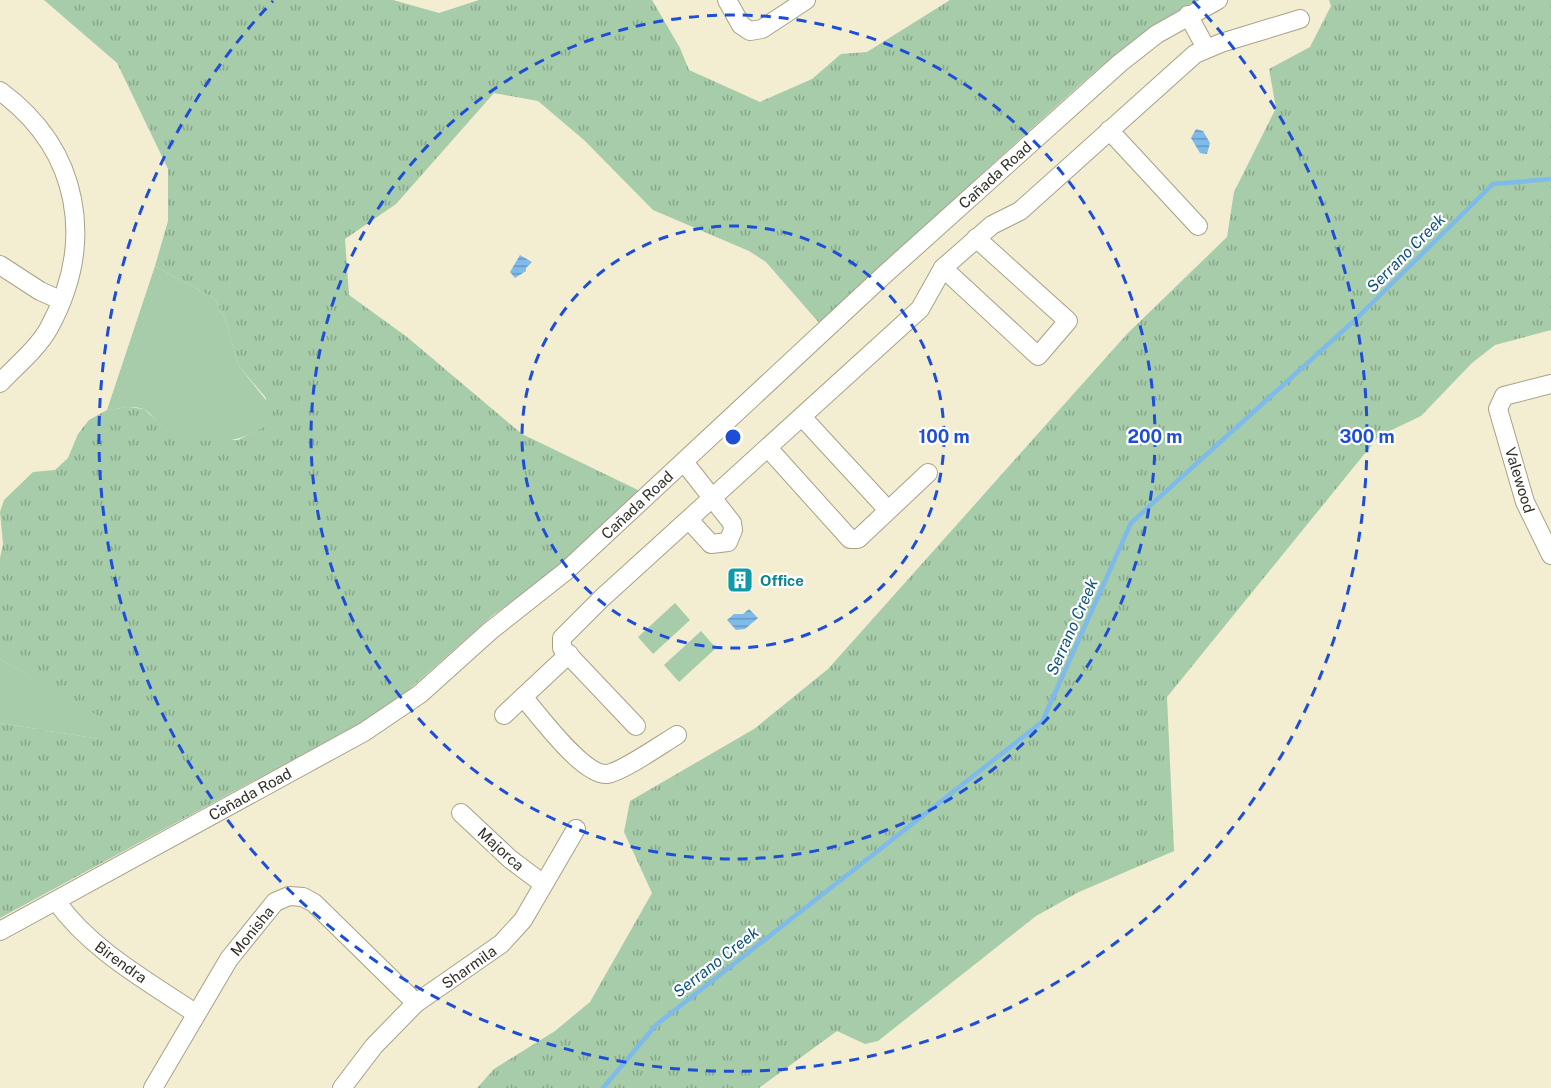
<svg xmlns="http://www.w3.org/2000/svg" width="1551" height="1088" font-family="'Public Sans',sans-serif">
  <style>
    .grass { fill: url(#grass-tufts) }
    .park { fill: #a6cca9 }
    .water { fill: url(#water-rules) }
    .lines { fill: none; stroke-linecap: round; stroke-linejoin: round }
    .stream { stroke: #7fbbea; stroke-width: 4.5 }
    .minor-casing { stroke: #a7a188; stroke-width: 20 }
    .minor { stroke: #fff; stroke-width: 18 }
    .ring { fill: none; stroke: #1d4ed8; stroke-width: 3; stroke-dasharray: 10 8 }
    .labels { text-anchor: middle; dominant-baseline: central; stroke-width: 4.5; stroke-linejoin: round; paint-order: stroke }
    .street-label { font-size: 15px; fill: #312f25; stroke: #fff }
    .culture-label { font-size: 15px; font-weight: bold; fill: #0d838f; stroke: #fff; text-anchor: start }
    .water-label { font-size: 16px; font-style: italic; fill: #0a537e; stroke: #fff }
    .centre { fill: #1d4ed8; stroke: #fff; stroke-width: 3 }
    .ring-label { font-size: 18px; text-anchor: middle; font-weight: bold; fill: #1d4ed8; stroke: #fff; stroke-width: 4.5; stroke-linejoin: round; paint-order: stroke }
  </style>
  <defs>
    <pattern id="grass-tufts" width="24" height="20" patternUnits="userSpaceOnUse" patternTransform="scale(1.5)"><rect width="24" height="20" fill="#a6cca9"/><path d="M3 7l-1-3M5 7V3M7 7l1-3M15 17l-1-3M17 17v-4M19 17l1-3" fill="none" stroke="#88a689"/></pattern>
    <pattern id="water-rules" width="6" height="5" patternUnits="userSpaceOnUse" patternTransform="scale(1.5)"><rect width="6" height="5" fill="#7fbbea"/><path d="M0 2.5h6" fill="none" stroke="#6998bd"/></pattern>
  </defs>
  <rect width="100%" height="100%" fill="#f3edd2"/>
  <g class="grass">
    <path d="M44 0H393L439 13 479 0H652L680 48 689 70 760 102 812 79 841 54 867 52 950 0H1198C1138 30 1090 76 1040 121 965 188 894 257 820 324L766 262 749 251 653 210 584 140 538 101 494 93 396 204 345 239 349 295 407 337 522 434 640 491 548 576 493 615 403 695 368 719 0 918V723L99 739V717L0 659V558L3 544 0 512 4 500 33 472 55 470 68 458 78 434 89 420 107 410 128 407 144 409 161 425 207 440H238L265 426 266 398 239 366 225 319 215 299 155 266 168 221V169L117 63Z"/>
    <path d="M1329 0H1551V330L1495 345 1472 363 1421 416 1379 436 1167 697 1174 851 1079 892 1036 916 878 1041 865 1044 837 1031 759 1088H477L494 1069 555 1031 590 1002 652 893 624 832 630 801 754 729 828 669 1127 334 1227 237 1234 192 1276 108 1269 69 1310 47 1331 6Z"/>
  </g>
  <g class="park">
    <path d="M155 266 215 299 225 319 239 366 273 409C273 421 265 427 254 432 227 447 187 443 161 425 155 421 150 412 144 409 133 405 118 409 107 410Z"/>
    <path d="M675 603 690 620 653 654 638 637Z"/>
    <path d="M701 631 716 648 679 682 664 665Z"/>
    <path d="M0 659 100 717 103 728 99 739 0 723Z"/>
  </g>
  <g class="water">
    <path d="M1196 129 1203 131 1210 143 1207 154 1200 153 1191 138Z"/>
    <path d="M520 255 532 262 526 268V271L515 278 510 272Z"/>
    <path d="M749 609 758 618 745 629 736 630 727 620 734 614H743Z"/>
  </g>
  <g class="lines">
    <path class="stream" d="M603 1088 656 1025 1042 722 1131 523 1356 319 1493 184 1551 179"/>
    <defs>
      <g id="minor">
        <path d="M727 0 741 25 750 31 762 29 806 0"/>
        <path d="M1188 15 1206 48"/>
        <path d="M0 91C80 150 96 242 49 328 38 348 16 366 0 383"/>
        <path d="M1109 130 1198 226"/>
        <path d="M0 265 40 291 60 300"/>
        <path d="M943 268 1038 356 1068 321 976 238"/>
        <path d="M1551 384 1504 396 1498 409 1525 502 1551 555"/>
        <path d="M803 418 888 510"/>
        <path d="M768 448 850 539H858L928 473"/>
        <path d="M684 462 732 523 733 530 728 542 711 544 689 520"/>
        <path d="M569 654 523 697C539 715 583 776 607 774 622 772 662 744 677 735"/>
        <path d="M504 715 523 697"/>
        <path d="M636 726 562 648V638L602 598 920 309 943 268 992 225 1020 211 1195 54 1221 43 1300 19"/>
        <path d="M461 813 510 859 542 883"/>
        <path d="M56 901C91 950 146 980 195 1013"/>
        <path d="M0 931 364 732 420 694 490 631 566 571 884 275 1120 63 1157 34 1218 0"/>
        <path d="M153 1088 229 959 275 902 289 896 303 897 314 903 416 1003"/>
        <path d="M342 1088 374 1046 416 1003 501 944 523 920 576 829"/>
      </g>
    </defs>
    <use href="#minor" class="minor-casing"/>
    <use href="#minor" class="minor"/>
  </g>
  <g class="ring">
    <circle cx="733" cy="437" r="211"/>
    <circle cx="733" cy="437" r="422"/>
    <path d="M1193 1A634 634 0 1 1 273 1"/>
  </g>
  <defs>
    <symbol id="building-square" viewBox="-11 -11 22 22"><rect x="-9" y="-9" width="18" height="18" rx="4" fill="#0f9aa8" stroke="#fff"/><path d="M-4-6H4V6H1V3H-1V6H-4ZM-2.5-4.3h1.7v1.8h-1.7ZM.8-4.3h1.7v1.8H.8ZM-2.5-1h1.7V.8h-1.7ZM.8-1h1.7V.8H.8Z" fill="#fff"/></symbol>
  </defs>
  <g fill-rule="evenodd">
    <use href="#building-square" x="725" y="565" width="30" height="30"/>
  </g>
  <g class="labels">
    <g class="street-label">
      <text transform="translate(995 175) rotate(-42)">Cañada Road</text>
      <text transform="translate(1520 480) rotate(73)">Valewood</text>
      <text transform="translate(637 505) rotate(-43)">Cañada Road</text>
      <text transform="translate(250 794) rotate(-29)">Cañada Road</text>
      <text transform="translate(501 849) rotate(42)">Majorca</text>
      <text transform="translate(252 931) rotate(-51)">Monisha</text>
      <text transform="translate(121 962) rotate(36)">Birendra</text>
      <text transform="translate(469 967) rotate(-35)">Sharmila</text>
    </g>
    <g class="culture-label">
      <text x="760" y="580">Office</text>
    </g>
    <g class="water-label">
      <text transform="translate(1406 253) rotate(-45)">Serrano Creek</text>
      <text transform="translate(1072 627) rotate(-66)">Serrano Creek</text>
      <text transform="translate(716 962) rotate(-38)">Serrano Creek</text>
    </g>
  </g>
  <circle cx="733" cy="437" r="9" class="centre"/>
  <g class="ring-label">
    <text x="944" y="443">100 m</text>
    <text x="1155" y="443">200 m</text>
    <text x="1367" y="443">300 m</text>
  </g>
</svg>
